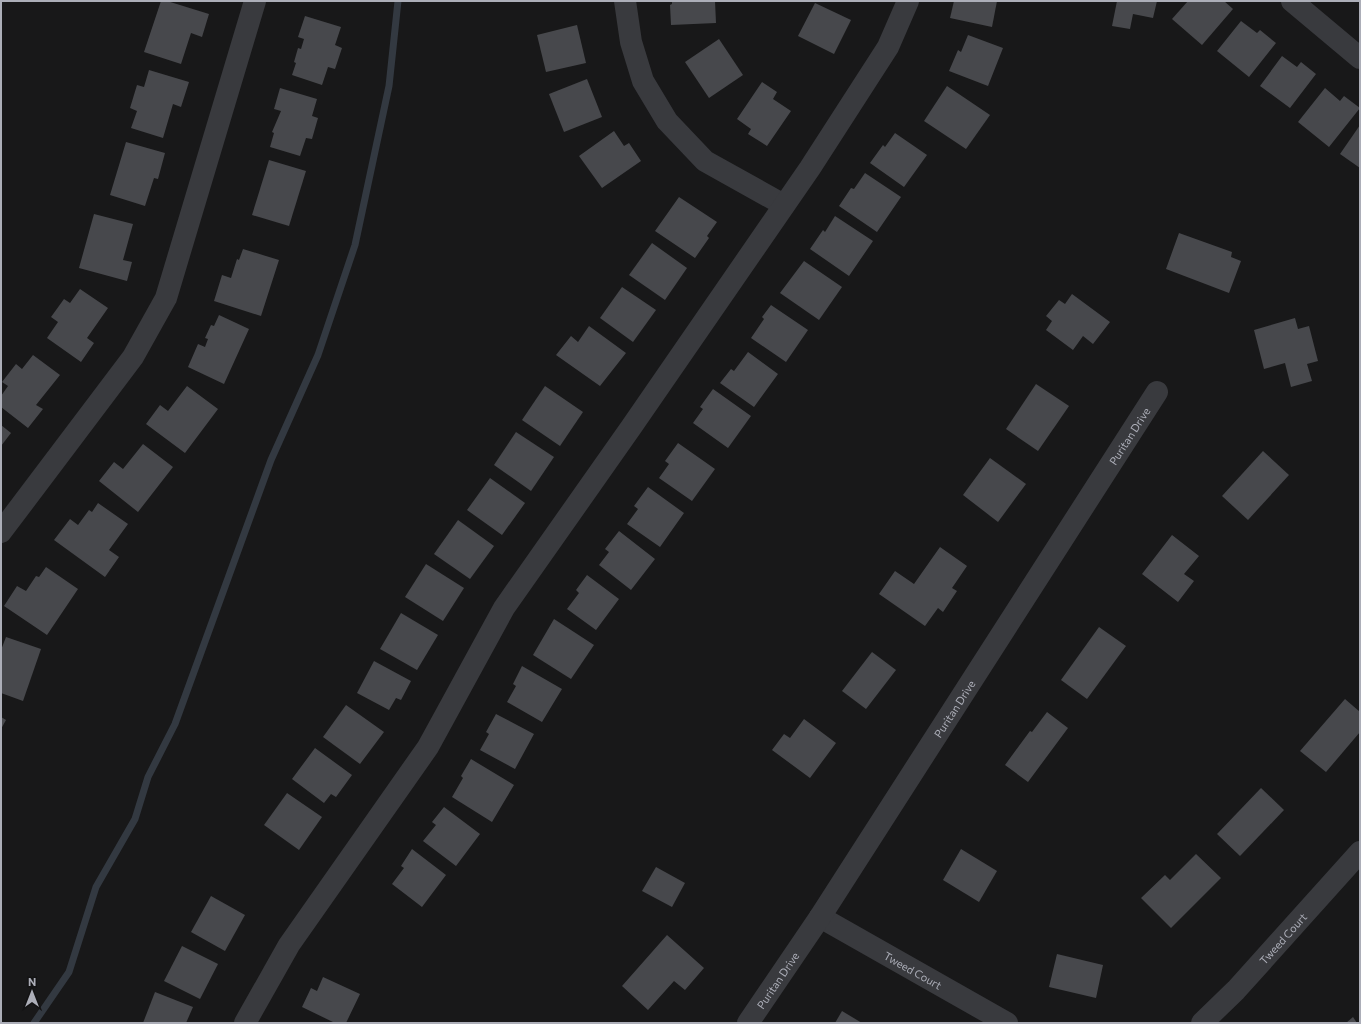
<svg xmlns="http://www.w3.org/2000/svg" width="1361" height="1024" font-family="Commissioner,sans-serif">
  <style>
    .lines { fill: none; stroke-linecap: round; stroke-linejoin: round }
    .stream { stroke: #333941; stroke-width: 7 }
    .building { fill: #47484c }
    .minor { stroke: #393a3e; stroke-width: 22 }
    .labels { text-anchor: middle; dominant-baseline: central; stroke-width: 3.5; stroke-linejoin: round; paint-order: stroke }
    .street-label { font-size: 11px; fill: #acaeb8; stroke: #131314 }
  </style>
  <rect width="100%" height="100%" fill="#181819"/>
  <g class="lines">
    <path class="stream" d="M34 1023 69 972 96 887 135 819 148 777 175 724 271 460 318 355 355 245 389 86 398 1"/>
  </g>
  <g class="building">
    <path d="M161 1H167L209 14 202 37 191 33 181 64 144 52Z"/>
    <path d="M672 1H715L716 23 671 25 670 5 672 4Z"/>
    <path d="M954 1H997L992 27 950 18Z"/>
    <path d="M1117 1H1157L1153 18 1133 14 1130 29 1112 26Z"/>
    <path d="M1188 1H1224L1233 9 1202 45 1172 19Z"/>
    <path d="M815 3 851 20 834 54 798 36Z"/>
    <path d="M305 16 341 27 335 45 342 48 335 69 328 67 322 85 292 75 296 63 294 62 298 48 301 49 304 39 298 37Z"/>
    <path d="M1241 21 1257 33 1260 30 1276 43 1249 77 1217 51Z"/>
    <path d="M577 25 586 63 546 72 537 35Z"/>
    <path d="M968 35 1003 48 988 86 949 71 958 50 961 52Z"/>
    <path d="M719 39 743 75 709 98 685 62Z"/>
    <path d="M1282 56 1297 67 1301 62 1316 74 1290 108 1260 86Z"/>
    <path d="M149 70 189 82 181 107 173 104 163 138 131 128 137 111 130 108 137 85 144 87Z"/>
    <path d="M587 79 602 117 564 132 549 94Z"/>
    <path d="M762 82 777 92 773 99 791 111 767 146 748 134 751 129 737 119Z"/>
    <path d="M947 86 990 115 966 149 924 121Z"/>
    <path d="M280 88 317 99 312 116 318 118 312 139 306 138 300 156 270 147 274 133 272 132 281 111 274 109Z"/>
    <path d="M1325 88 1340 101 1344 96 1360 108 1329 147 1298 122Z"/>
    <path d="M1360 125V168L1340 154Z"/>
    <path d="M614 131 624 146 629 143 641 161 602 188 579 156Z"/>
    <path d="M895 133 927 155 904 187 870 163 883 145 885 147Z"/>
    <path d="M126 142 165 153 158 179 154 178 145 206 110 195Z"/>
    <path d="M269 160 306 171 289 226 252 215Z"/>
    <path d="M865 173 901 197 877 232 839 206 851 188 854 189Z"/>
    <path d="M679 197 717 222 707 236 709 238 695 258 655 231Z"/>
    <path d="M94 214 133 224 123 260 132 262 127 281 79 268Z"/>
    <path d="M835 216 873 241 849 276 810 249 823 230 825 232Z"/>
    <path d="M1179 233 1232 252 1231 257 1241 261 1229 293 1166 269Z"/>
    <path d="M652 243 687 268 665 300 629 275Z"/>
    <path d="M243 249 279 260 261 316 214 301 222 275 231 278 237 259 239 260Z"/>
    <path d="M804 261 842 287 819 320 780 293Z"/>
    <path d="M622 287 656 310 633 342 600 318Z"/>
    <path d="M80 289 108 308 87 338 94 343 81 362 47 338 58 322 51 317 64 299 70 303Z"/>
    <path d="M1072 294 1110 322 1093 344 1083 336 1073 350 1046 330 1052 321 1046 316 1059 300 1065 304Z"/>
    <path d="M771 305 808 330 786 362 751 338 764 319 762 317Z"/>
    <path d="M219 315 249 329 224 384 188 367 198 344 205 347 208 339 205 338 211 325 214 326Z"/>
    <path d="M1295 318 1298 329 1309 326 1318 361 1307 364 1312 381 1291 387 1285 363 1264 369 1254 330Z"/>
    <path d="M589 326 626 353 600 386 556 355 571 336 578 342Z"/>
    <path d="M748 352 778 374 754 407 720 383 731 369 734 371Z"/>
    <path d="M33 355 60 375 36 405 43 409 28 428 1 407V396L8 386 2 382 16 364 22 369Z"/>
    <path d="M1036 384 1069 406 1038 451 1006 429Z"/>
    <path d="M187 386 218 409 185 453 146 424 160 405 168 411Z"/>
    <path d="M545 386 583 412 560 446 522 420Z"/>
    <path d="M713 389 751 416 728 448 693 423 703 409 700 407Z"/>
    <path d="M1 425 11 433 1 446Z"/>
    <path d="M516 432 554 457 531 491 494 465Z"/>
    <path d="M678 443 715 469 692 501 659 478 669 464 665 461Z"/>
    <path d="M143 444 173 467 138 512 99 481 114 462 123 469Z"/>
    <path d="M1263 451 1289 475 1248 520 1222 496Z"/>
    <path d="M990 458 1026 484 998 522 963 495Z"/>
    <path d="M490 478 525 503 502 535 467 510Z"/>
    <path d="M648 487 684 513 660 547 627 524 638 509 634 506Z"/>
    <path d="M98 503 128 524 109 550 119 557 105 577 54 540 70 519 78 525 89 510 92 512Z"/>
    <path d="M458 520 494 546 470 579 434 554Z"/>
    <path d="M619 531 655 559 631 590 599 565 609 552 605 549Z"/>
    <path d="M1172 535 1199 556 1184 574 1194 581 1178 602 1142 574Z"/>
    <path d="M940 547 967 566 952 588 957 591 943 612 938 608 925 626 879 594 895 571 914 584Z"/>
    <path d="M426 564 464 588 443 621 405 597Z"/>
    <path d="M46 567 78 589 47 635 4 606 17 586 26 591 36 576 39 577Z"/>
    <path d="M587 575 619 599 596 630 567 609 579 593 576 590Z"/>
    <path d="M401 613 438 635 417 670 380 649Z"/>
    <path d="M554 619 594 645 571 679 533 655Z"/>
    <path d="M1099 627 1126 646 1087 699 1061 680Z"/>
    <path d="M6 637 41 649 23 701 1 693V650Z"/>
    <path d="M872 652 896 670 866 709 842 691Z"/>
    <path d="M374 661 411 681 401 700 396 698 389 710 357 693Z"/>
    <path d="M522 666 562 689 542 722 507 702 516 686 513 684Z"/>
    <path d="M1345 699 1360 712V732L1326 772 1300 751Z"/>
    <path d="M346 705 384 732 360 764 323 737Z"/>
    <path d="M1047 712 1068 728 1028 782 1005 765 1030 731 1032 732Z"/>
    <path d="M496 714 534 734 515 769 480 750 489 734 486 732Z"/>
    <path d="M1 717 6 720 1 729Z"/>
    <path d="M804 719 836 743 810 778 772 750 784 734 790 738Z"/>
    <path d="M315 748 352 775 336 797 331 794 324 803 292 779Z"/>
    <path d="M471 759 514 785 492 822 452 797 463 778 461 776Z"/>
    <path d="M1261 788 1284 810 1240 856 1217 834Z"/>
    <path d="M287 793 322 817 299 850 264 825Z"/>
    <path d="M444 807 480 834 456 866 423 841 436 825 432 822Z"/>
    <path d="M412 849 446 875 422 907 392 884 404 868 401 866Z"/>
    <path d="M961 849 997 871 979 902 943 880Z"/>
    <path d="M1196 854 1221 878 1171 928 1141 898 1165 875 1170 880Z"/>
    <path d="M656 867 685 883 672 907 642 891Z"/>
    <path d="M211 896 245 915 225 951 191 932Z"/>
    <path d="M667 935 704 968 685 990 674 981 648 1010 622 986Z"/>
    <path d="M182 946 218 964 200 999 164 981Z"/>
    <path d="M1057 954 1103 965 1096 998 1049 987Z"/>
    <path d="M323 977 360 994 346 1023H335L302 1007 311 988 317 991Z"/>
    <path d="M155 992 193 1007 186 1023H143Z"/>
    <path d="M842 1011 862 1023H835Z"/>
    <path d="M1353 1017 1357 1023H1346Z"/>
  </g>
  <g class="lines">
    <g class="minor">
      <path d="M625 1 631 42 643 81 667 121 705 161 784 205"/>
      <path d="M1292 1 1360 58"/>
      <path d="M1 532 133 357 166 298 255 1"/>
      <path id="s1" d="M820 917 1007 1023"/>
      <path d="M245 1023 289 945 428 747 504 608 632 426 810 168 888 47 908 1"/>
      <path id="s2" d="M748 1023 820 917 1157 392"/>
      <path id="s3" d="M1202 1023 1236 990 1360 852"/>
    </g>
  </g>
  <g class="labels">
    <g class="street-label">
      <text stroke="none"><textPath href="#s2" startOffset="700">Puritan Drive</textPath></text>
      <text stroke="none"><textPath href="#s2" startOffset="376">Puritan Drive</textPath></text>
      <text stroke="none"><textPath href="#s3" startOffset="117">Tweed Court</textPath></text>
      <text stroke="none"><textPath href="#s1" startOffset="107">Tweed Court</textPath></text>
      <text stroke="none"><textPath href="#s2" startOffset="52">Puritan Drive</textPath></text>
    </g>
  </g>
  <rect width="1361" height="1024" fill="none" stroke="#acaeb8" stroke-width="4"/>
  <g transform="translate(32 992)" stroke="#131314" stroke-width="3" paint-order="stroke">
  <path d="M0-3L7 15L0 10L-7 15Z" fill="#acaeb8"/>
  <text y="-6" font-size="11" font-weight="bold" text-anchor="middle" fill="#acaeb8">N</text>
  </g>
</svg>
